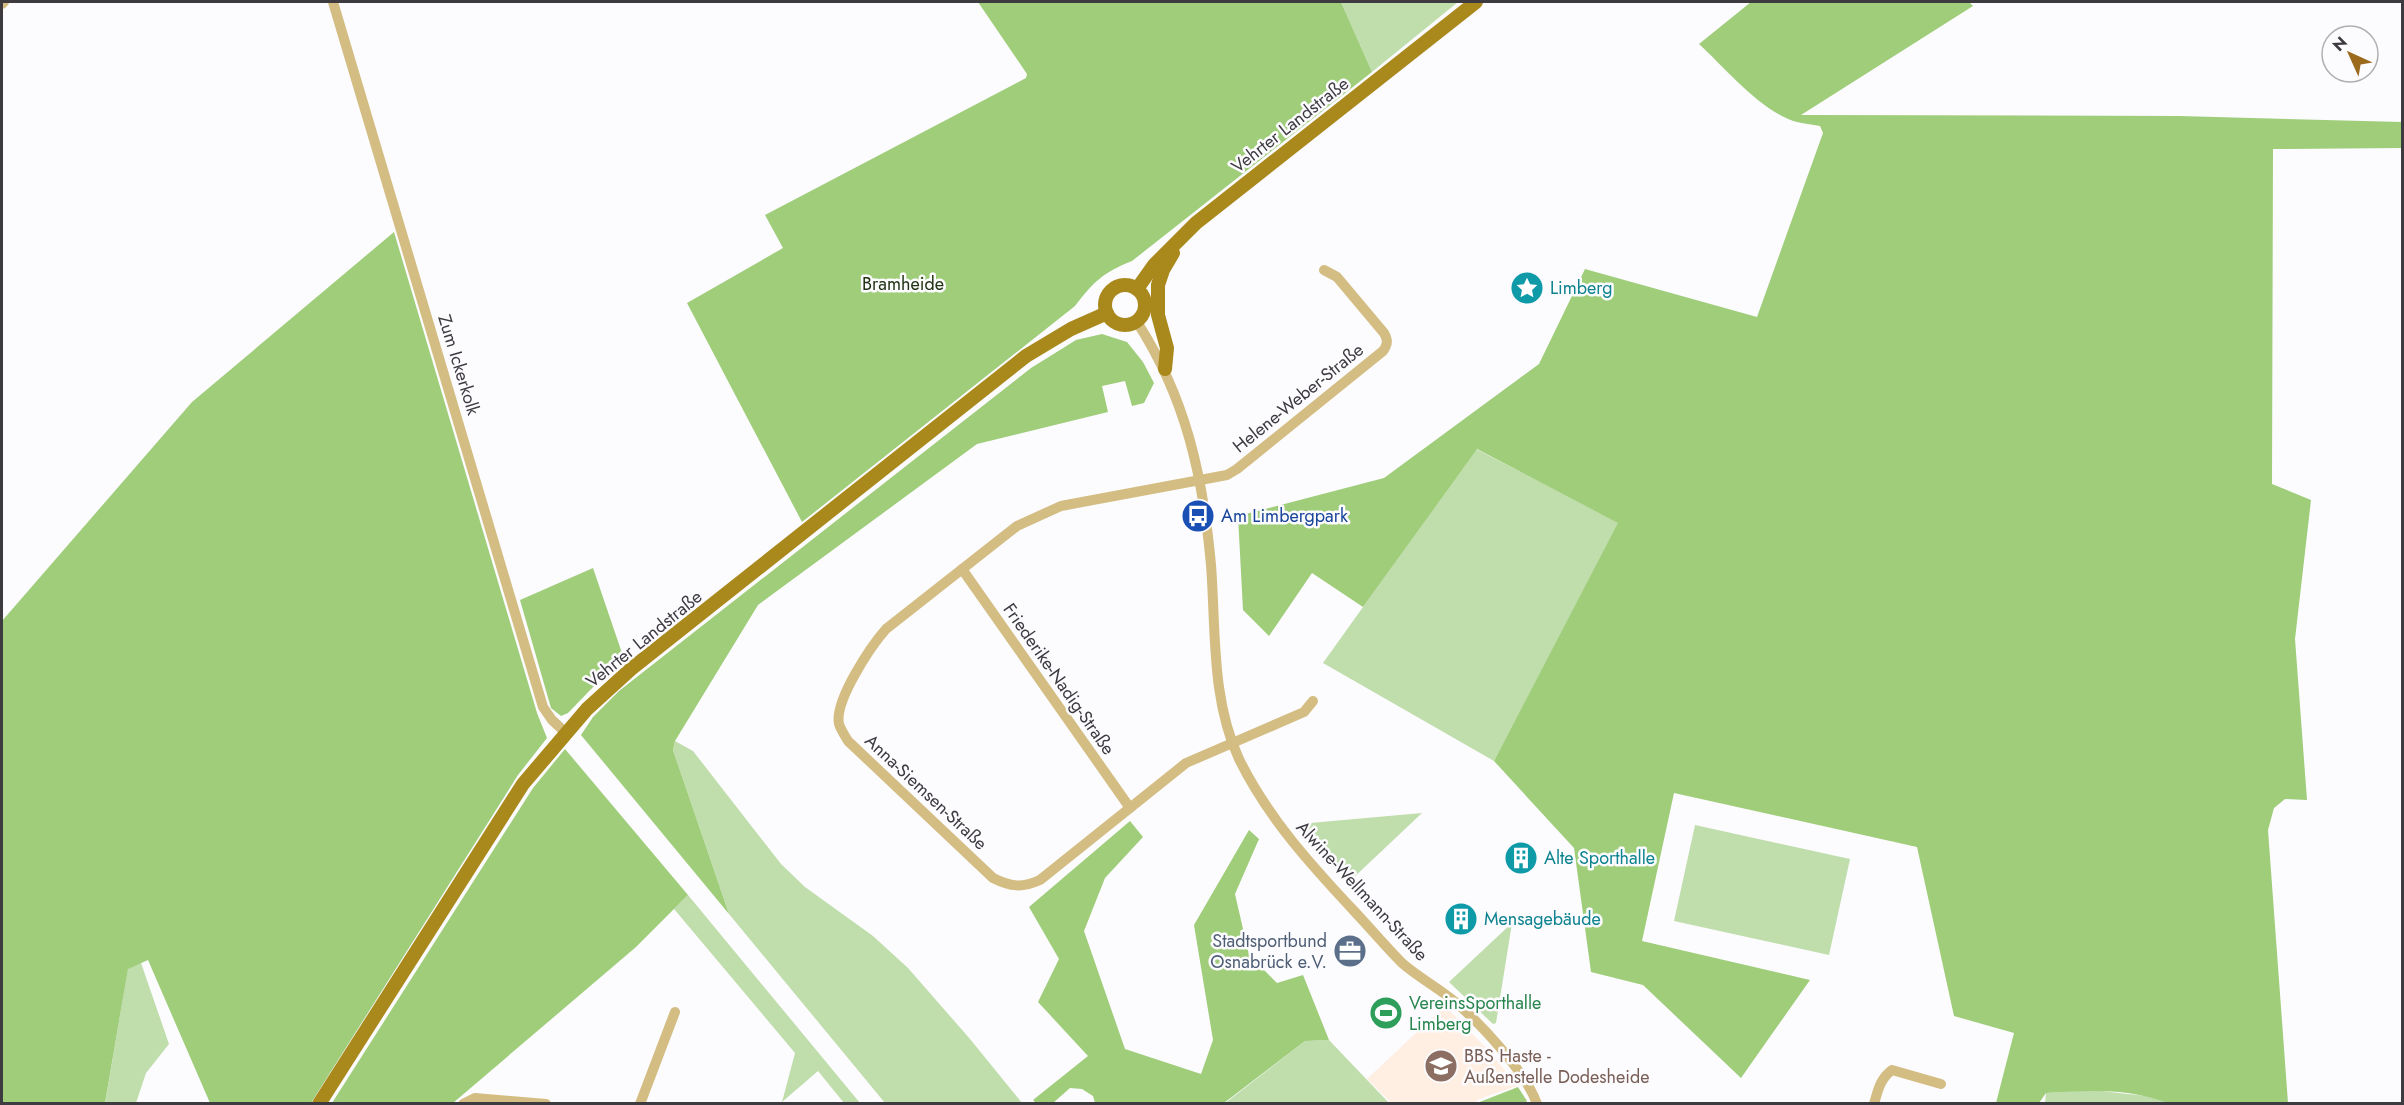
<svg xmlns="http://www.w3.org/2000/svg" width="2404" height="1105" font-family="Jost,sans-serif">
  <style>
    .education { fill: #ffeee2 }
    .green { fill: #c0ddac }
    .forest { fill: #9fcd7a }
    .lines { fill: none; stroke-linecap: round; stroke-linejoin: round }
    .minor { stroke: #d3bd82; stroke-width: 10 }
    .major { stroke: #a9881c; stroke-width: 14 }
    .labels { text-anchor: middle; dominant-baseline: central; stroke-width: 5; stroke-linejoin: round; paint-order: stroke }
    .street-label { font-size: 18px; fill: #3d3a40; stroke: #fcfbfe }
    .park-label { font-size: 18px; fill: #213312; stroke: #fcfbfe }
    .culture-label { font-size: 18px; fill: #0d838f; stroke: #fcfbfe; text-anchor: start }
    .transit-label { font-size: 18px; fill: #164399; stroke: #fcfbfe; text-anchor: start }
    .service-label { font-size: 18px; fill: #4e5e75; stroke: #fcfbfe; text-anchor: end }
    .leisure-label { font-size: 18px; fill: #27864d; stroke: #fcfbfe; text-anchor: start }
    .education-label { font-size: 18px; fill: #785e54; stroke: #fcfbfe; text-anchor: start }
  </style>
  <rect width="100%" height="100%" fill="#fcfbfe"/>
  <path class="education" d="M1445 1006 1491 1053 1517 1086 1479 1099 1474 1103H1391L1367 1079Z"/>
  <g class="green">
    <path d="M1341 2H1458L1372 72Z"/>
    <path d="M1476 449 1619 523 1494 761 1323 663Z"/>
    <path d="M675 741 693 751 781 864 805 887 873 936 908 968 970 1039 1022 1103H885L729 914 673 750Z"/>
    <path d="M1422 813 1351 880 1299 824Z"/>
    <path d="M1695 825 1850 859 1829 955 1674 921Z"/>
    <path d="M688 895 860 1103H844L818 1071 782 1102 795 1053 674 909Z"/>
    <path d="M1512 923 1496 1023 1493 1024 1449 982Z"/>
    <path d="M141 963 169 1044 146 1073 136 1103 105 1104 128 968Z"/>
    <path d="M1329 1040 1389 1103 1224 1104 1305 1041Z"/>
    <path d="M2092 1090 2155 1097 2168 1103 2045 1104 2046 1093Z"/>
  </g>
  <g class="forest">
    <path d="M978 2H1341L1372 72 1132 261C1104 272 1093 282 1075 306L802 522 687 303 783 248 765 215 1026 78 1027 74Z"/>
    <path d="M1751 2H1969L1973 6 1801 115 2179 116 2402 122V148L2273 149 2272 484 2311 500 2295 639 2307 800 2285 799 2274 808 2268 830 2288 1103H2168C2130 1088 2087 1090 2046 1093L2039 1103H1996L2014 1033 1954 1016 1917 847 1674 793 1642 941 1810 980 1741 1078 1643 985 1591 972 1574 848 1494 761 1618 523 1477 449 1363 607 1312 573 1269 636 1243 610 1238 516 1384 478 1539 364 1585 269 1757 317 1823 133 1820 126C1808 124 1795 123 1784 117 1753 102 1724 67 1699 44Z"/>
    <path d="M394 232 537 713 547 738 518 775 311 1103H210L148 960 128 969 105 1103H2V621L192 402Z"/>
    <path d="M1102 334 1127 342 1143 362 1154 383 1144 403 1132 406 1125 381 1102 386 1108 412 977 444 758 605 675 741 673 750 729 914 581 735 593 717 619 691 1031 368 1076 340Z"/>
    <path d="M593 568 623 656 568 713 561 716 551 708 520 600Z"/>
    <path d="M565 749 688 895 636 947 453 1103H332L533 788Z"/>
    <path d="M1130 821 1143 837 1105 878 1084 931 1125 1049 1201 1074 1213 1040 1194 925 1249 830 1259 839 1235 894 1249 955 1277 983 1303 975 1329 1040 1305 1041 1224 1103H1095L1093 1096 1082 1089 1070 1088 1053 1103H1036L1033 1100 1088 1056 1038 1002 1059 959 1029 907Z"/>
    <path d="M1518 1087 1527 1101 1525 1103H1477Z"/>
  </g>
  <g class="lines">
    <g class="minor">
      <path d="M333 2 543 707 552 720 565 732"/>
      <path d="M2 4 4 2"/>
      <path d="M1137 322C1186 398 1203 476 1211 565 1216 630 1211 699 1239 759 1268 818 1311 865 1355 912 1371 929 1386 947 1402 963 1418 977 1437 987 1454 1001 1480 1023 1526 1072 1537 1104"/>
      <path d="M962 569 1130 808"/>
      <path d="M1313 701 1304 712 1186 763 1040 880C1022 888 1011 887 993 878L848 741C845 736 841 730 839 724 834 701 871 646 886 629L1017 526 1061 506 1227 475 1237 469 1383 351C1388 344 1388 340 1384 333L1337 277 1324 270"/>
      <path d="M463 1104 475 1098 546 1104"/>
      <path d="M640 1104 675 1012"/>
      <path d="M1874 1104C1878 1090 1880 1079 1892 1070L1941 1084"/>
    </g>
    <g class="major">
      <circle cx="1125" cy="305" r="20"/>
      <path d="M1137 289 1154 265 1196 223 1476 2"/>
      <path d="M1165 369 1167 348 1158 315V285L1163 270 1173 253"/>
      <path d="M319 1104 523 784 587 709 631 669 1026 356 1071 329 1107 313"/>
    </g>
  </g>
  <defs>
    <symbol id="sight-disc" viewBox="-11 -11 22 22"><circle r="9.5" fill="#0f9aa8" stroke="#fcfbfe"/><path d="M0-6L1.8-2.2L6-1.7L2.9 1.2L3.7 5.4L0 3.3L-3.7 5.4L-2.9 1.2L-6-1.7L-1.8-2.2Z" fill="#fff"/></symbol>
    <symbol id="bus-disc" viewBox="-11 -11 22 22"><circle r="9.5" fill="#1a4fb4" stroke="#fcfbfe"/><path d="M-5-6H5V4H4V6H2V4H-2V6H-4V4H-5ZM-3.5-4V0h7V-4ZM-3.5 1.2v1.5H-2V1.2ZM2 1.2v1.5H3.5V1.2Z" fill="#fff"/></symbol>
    <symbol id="building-disc" viewBox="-11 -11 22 22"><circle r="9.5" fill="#0f9aa8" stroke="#fcfbfe"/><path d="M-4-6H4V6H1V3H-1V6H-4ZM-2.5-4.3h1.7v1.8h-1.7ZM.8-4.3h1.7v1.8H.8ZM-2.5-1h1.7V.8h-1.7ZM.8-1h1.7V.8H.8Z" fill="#fff"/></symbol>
    <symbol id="office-disc" viewBox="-11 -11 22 22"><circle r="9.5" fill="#5c6f8a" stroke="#fcfbfe"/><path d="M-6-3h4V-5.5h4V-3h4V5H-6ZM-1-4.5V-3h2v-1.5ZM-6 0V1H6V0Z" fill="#fff"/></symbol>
    <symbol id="stadium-disc" viewBox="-11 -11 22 22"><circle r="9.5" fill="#2e9e5b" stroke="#fcfbfe"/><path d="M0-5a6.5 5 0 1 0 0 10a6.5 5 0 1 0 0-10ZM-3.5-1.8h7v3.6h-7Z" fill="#fff"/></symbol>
    <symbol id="school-disc" viewBox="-11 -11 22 22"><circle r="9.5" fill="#8d6e63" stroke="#fcfbfe"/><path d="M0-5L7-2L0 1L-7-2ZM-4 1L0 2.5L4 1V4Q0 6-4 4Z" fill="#fff"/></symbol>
  </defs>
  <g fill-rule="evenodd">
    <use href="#sight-disc" x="1508" y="269" width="38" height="38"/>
    <use href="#bus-disc" x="1179" y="497" width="38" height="38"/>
    <use href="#building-disc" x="1502" y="839" width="38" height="38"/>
    <use href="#building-disc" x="1442" y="900" width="38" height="38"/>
    <use href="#office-disc" x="1331" y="932" width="38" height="38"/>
    <use href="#stadium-disc" x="1367" y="994" width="38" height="38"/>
    <use href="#school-disc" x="1422" y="1047" width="38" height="38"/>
  </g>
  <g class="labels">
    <g class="street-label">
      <text transform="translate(1290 125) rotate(-38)">Vehrter Landstraße</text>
      <text transform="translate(459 365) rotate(73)">Zum Ickerkolk</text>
      <text transform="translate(1298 398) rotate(-39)">Helene-Weber-Straße</text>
      <text transform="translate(644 639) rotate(-39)">Vehrter Landstraße</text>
      <text transform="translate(1059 679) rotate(55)">Friederike-Nadig-Straße</text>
      <text transform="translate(926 792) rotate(43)">Anna-Siemsen-Straße</text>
      <text transform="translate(1362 891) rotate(47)">Alwine-Wellmann-Straße</text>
    </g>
    <g class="park-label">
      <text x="903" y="284">Bramheide</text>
    </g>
    <g class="culture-label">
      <text x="1550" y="288">Limberg</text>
      <text x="1544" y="858">Alte Sporthalle</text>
      <text x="1484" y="919">Mensagebäude</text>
    </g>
    <g class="transit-label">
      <text x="1221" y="516">Am Limbergpark</text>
    </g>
    <g class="service-label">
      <text x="1327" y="941">Stadtsportbund<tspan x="1327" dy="21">Osnabrück e.V.</tspan></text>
    </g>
    <g class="leisure-label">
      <text x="1409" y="1003">VereinsSporthalle<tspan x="1409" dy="21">Limberg</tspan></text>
    </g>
    <g class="education-label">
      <text x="1464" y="1056">BBS Haste -<tspan x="1464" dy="21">Außenstelle Dodesheide</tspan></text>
    </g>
  </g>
  <rect width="2404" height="1105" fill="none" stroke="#3d3a40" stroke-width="6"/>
  <g transform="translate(2350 54) rotate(315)"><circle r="28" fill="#fcfbfe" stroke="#b0aeb2" stroke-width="1.5"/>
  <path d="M0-4.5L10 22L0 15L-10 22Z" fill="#9b6a1d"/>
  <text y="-9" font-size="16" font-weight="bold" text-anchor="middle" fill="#3d3a40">N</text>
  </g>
</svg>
